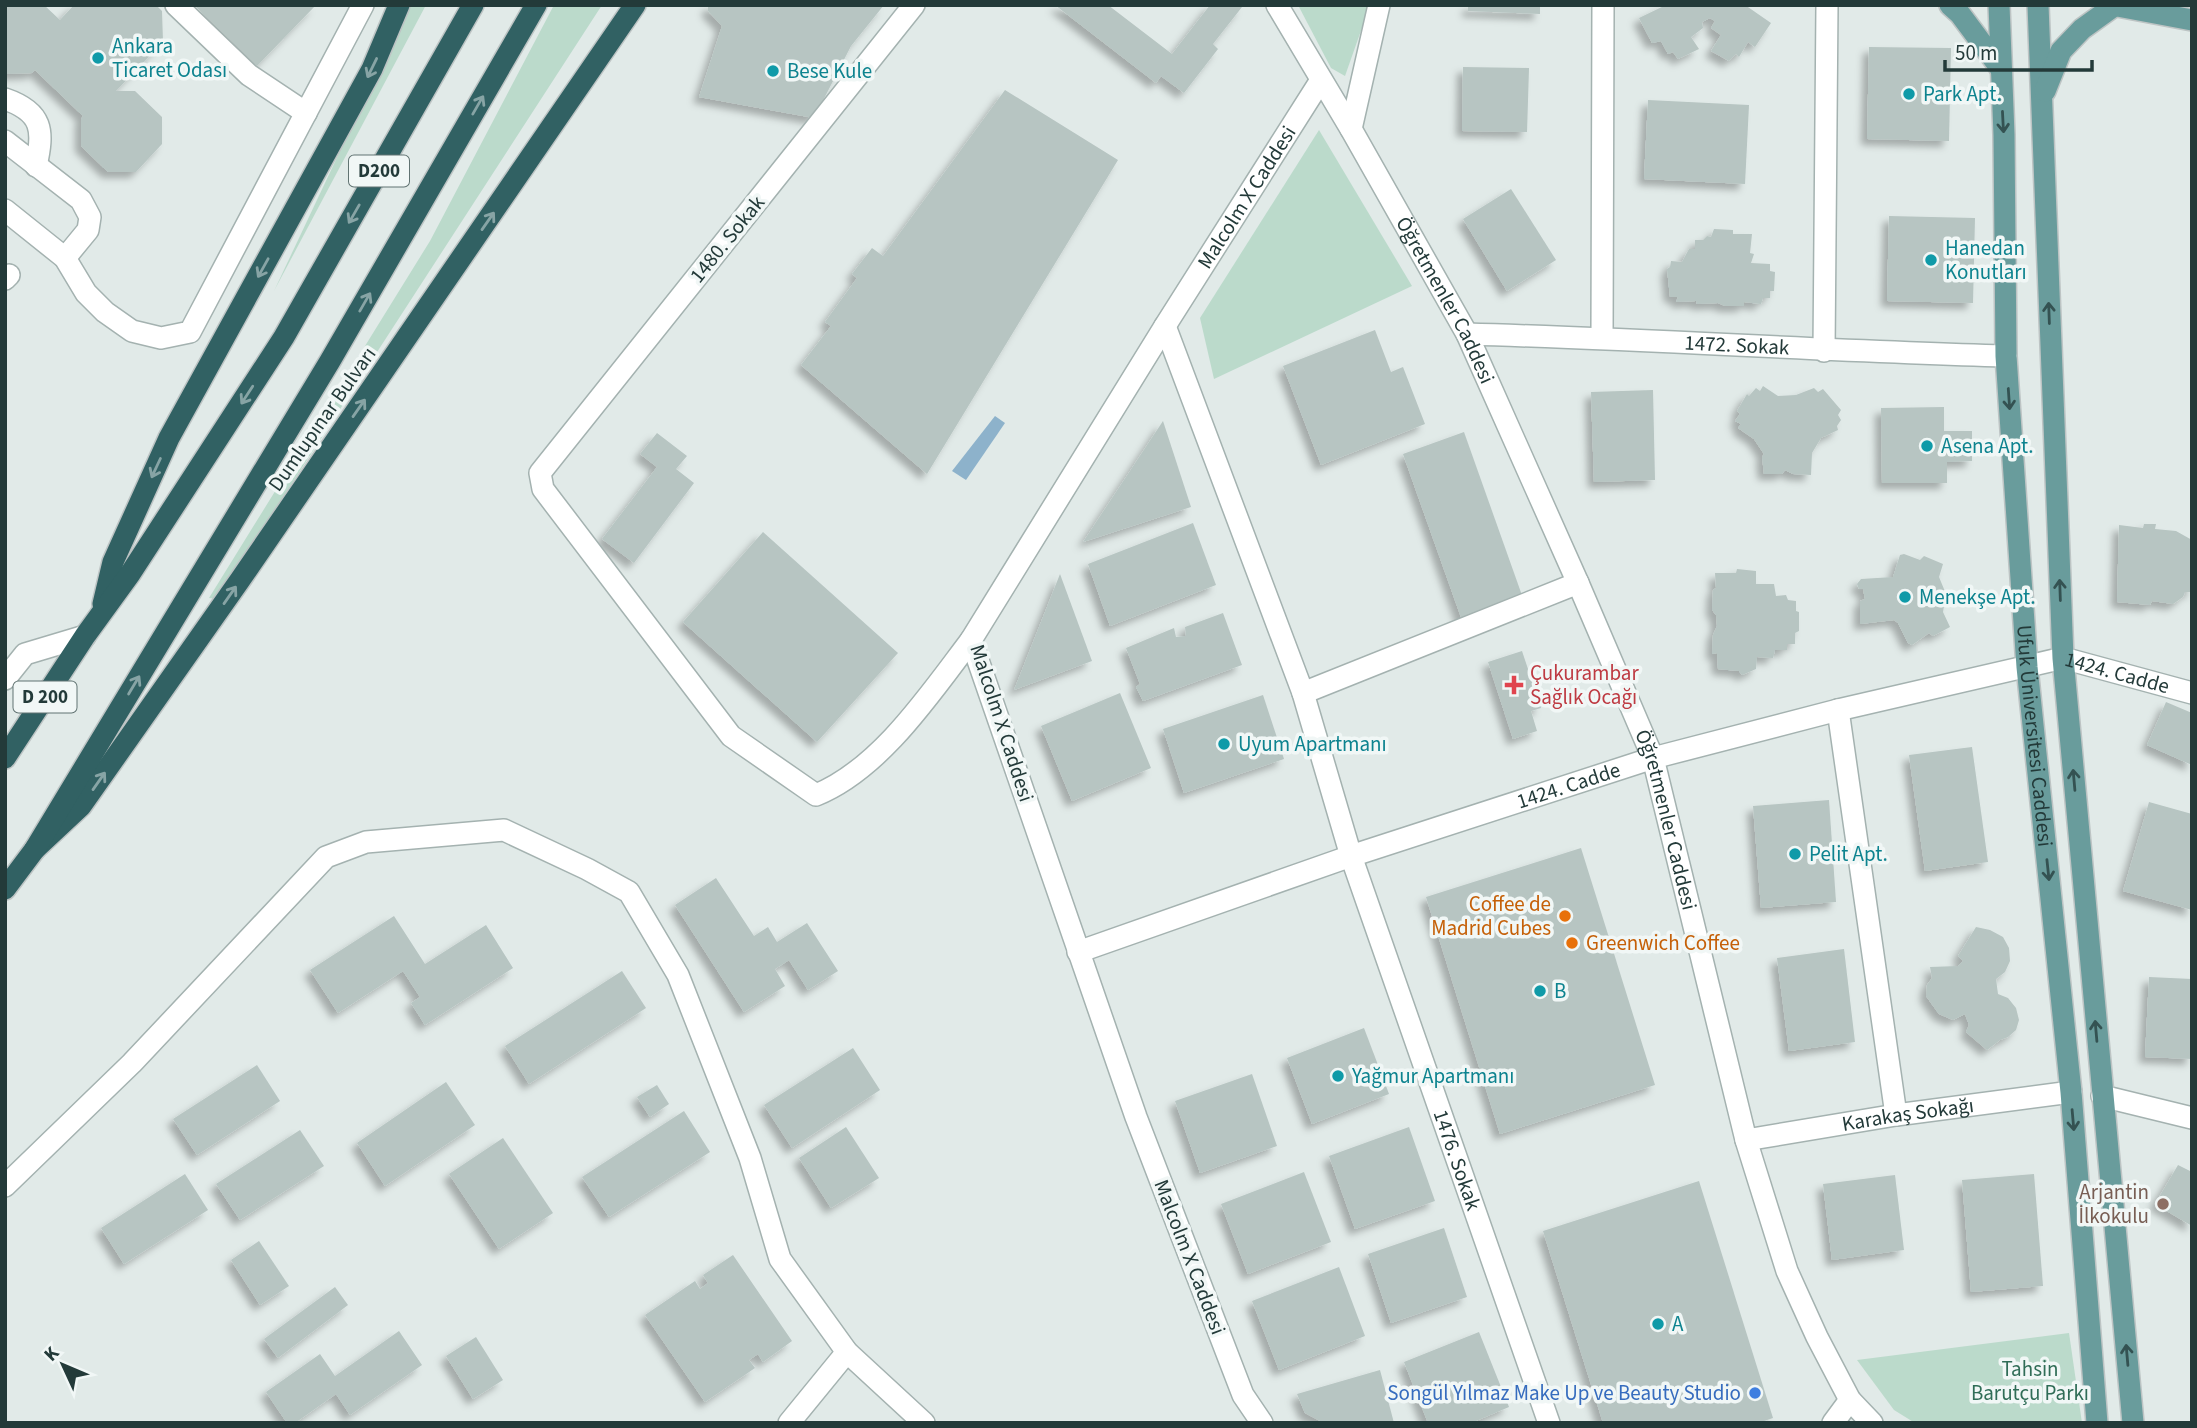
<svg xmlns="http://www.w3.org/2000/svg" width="2197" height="1428" font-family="'Source Sans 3',sans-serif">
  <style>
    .green { fill: #bbdacb }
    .water { fill: #8db2cb }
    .building { fill: #b7c5c2; filter: url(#shadow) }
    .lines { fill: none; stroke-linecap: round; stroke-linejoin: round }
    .minor-casing { stroke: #a4b2b0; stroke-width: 24 }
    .major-casing { stroke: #bdc4c4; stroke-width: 24 }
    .highway-casing { stroke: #bdc4c4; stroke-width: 24 }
    .minor { stroke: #fff; stroke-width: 21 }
    .major { stroke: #699c9c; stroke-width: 21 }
    .highway { stroke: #316163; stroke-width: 21 }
    .oneway { stroke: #87a4a5 }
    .oneway2 { stroke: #345252 }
    .culture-dot { fill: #0f9aa8; stroke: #f1f7f6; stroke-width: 2.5 }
    .health-dot { fill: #e0444e; stroke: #f1f7f6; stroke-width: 2.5 }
    .food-dot { fill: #e8710a; stroke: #f1f7f6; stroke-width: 2.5 }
    .education-dot { fill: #8d6e63; stroke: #f1f7f6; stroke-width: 2.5 }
    .shop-dot { fill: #3f7fe0; stroke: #f1f7f6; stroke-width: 2.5 }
    .labels { text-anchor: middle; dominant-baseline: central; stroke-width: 7; stroke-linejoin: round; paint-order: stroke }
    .shield { fill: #f1f7f6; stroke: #617372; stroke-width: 2 }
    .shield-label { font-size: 19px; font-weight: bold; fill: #233a39 }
    .culture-label { font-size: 21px; fill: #0d838f; stroke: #f1f7f6; text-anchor: start }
    .street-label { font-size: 21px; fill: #233a39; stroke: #f1f7f6 }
    .health-label { font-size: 21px; fill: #be3a42; stroke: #f1f7f6; text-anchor: start }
    .food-label { font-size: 21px; fill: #c56008; stroke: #f1f7f6; text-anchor: end }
    .education-label { font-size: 21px; fill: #785e54; stroke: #f1f7f6; text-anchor: end }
    .park-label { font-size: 21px; fill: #306d57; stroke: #f1f7f6 }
    .shop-label { font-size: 21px; fill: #366cbe; stroke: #f1f7f6; text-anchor: end }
  </style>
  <defs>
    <filter id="shadow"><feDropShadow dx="-6" dy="6" stdDeviation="3.5" flood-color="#0004"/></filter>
  </defs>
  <rect width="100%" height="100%" fill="#e1eae8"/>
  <g class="green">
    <path d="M409 5H426L274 291Z"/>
    <path d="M554 5H602L217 599 209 598 430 241Z"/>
    <path d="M1298 5H1370L1345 76 1331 68Z"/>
    <path d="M1319 130 1412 286 1214 379 1200 318Z"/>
    <path d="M2069 1333 2082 1423H1915L1894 1410 1857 1360Z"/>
  </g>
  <path class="water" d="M995 416 1005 423 966 480 952 471Z"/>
  <g class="building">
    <path d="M5 5H44L60 20 74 5H156L162 11 163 42 116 91H135L162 117V144L136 172H108L81 146V119L83 116 35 70 32 73 5 74Z"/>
    <path d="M194 5H316L257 66Z"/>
    <path d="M708 5H884L851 46 814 118 699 97 722 26 708 11Z"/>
    <path d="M1055 5H1108L1172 54 1210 5H1240L1242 7 1213 44 1218 49 1184 93 1161 76 1156 83Z"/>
    <path d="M1468 5H1540V14L1468 11Z"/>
    <path d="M1666 5H1745L1771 23 1755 47 1748 42 1739 57 1736 54 1729 61 1711 51 1721 35 1711 28 1715 21 1710 18 1702 22 1703 28 1691 37 1699 49 1678 59 1673 52 1668 54 1661 41 1652 43 1639 18Z"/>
    <path d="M1869 47 1951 48 1949 141 1867 139Z"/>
    <path d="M1463 67 1529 68 1527 132 1462 131Z"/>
    <path d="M1005 90 1118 160 927 474 801 365 831 326 825 322 857 278 852 274 872 248 883 256Z"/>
    <path d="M1648 100 1749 105 1745 184 1644 179Z"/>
    <path d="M1511 189 1556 260 1507 291 1463 219Z"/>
    <path d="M1889 216 1975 218 1973 303 1887 301Z"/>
    <path d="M1714 229 1733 230V234H1752L1750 253 1754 254 1751 263 1770 264V271L1775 272 1774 291H1770V298H1763L1761 304 1744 302V306H1725L1718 303 1697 304 1696 301 1676 302 1678 297H1670L1667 269 1670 267 1671 261 1682 262 1689 249H1695V240H1703L1707 236 1711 237Z"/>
    <path d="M1375 330 1391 372 1403 367 1425 424 1321 465 1283 366Z"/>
    <path d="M1763 386 1778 396 1796 395 1814 388 1818 392 1823 389 1841 410 1838 415 1841 420 1837 426 1838 430 1821 438 1812 453 1811 475 1793 474 1785 470 1782 474H1764L1762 457 1764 454 1754 439 1738 428 1741 424 1735 421 1740 414 1737 411 1747 394 1749 396 1756 388 1760 391Z"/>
    <path d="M1653 390 1655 480 1594 482 1591 392Z"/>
    <path d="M1944 407V431H1972V461L1947 462V483H1882L1881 408Z"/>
    <path d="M1163 421 1191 507 1083 542Z"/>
    <path d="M1464 432 1524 601 1463 623 1403 454Z"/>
    <path d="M657 433 687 456 676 469 694 483 634 563 602 539 657 467 640 454Z"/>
    <path d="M1193 523 1216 585 1110 626 1088 564Z"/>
    <path d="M2144 524H2156L2155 529 2176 531 2192 540V592H2185L2183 597 2173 604 2152 601 2150 605 2117 602 2119 525 2143 528Z"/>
    <path d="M763 532 898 653 817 742 683 622Z"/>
    <path d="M1904 554 1920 560 1924 556 1943 564 1939 577 1946 594 1943 612 1950 627 1933 636 1929 633 1912 645 1908 643 1898 623 1894 620 1860 624V601L1865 599 1863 589H1859L1857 584 1861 579 1893 577 1900 555Z"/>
    <path d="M1737 569 1756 571V584H1774L1776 596 1786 595 1788 600 1796 601V611L1799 612V631L1795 633V644H1787V650H1775L1773 658 1757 657 1756 669 1742 675 1739 671 1718 669 1717 653 1712 654 1713 635 1717 626 1716 615 1712 610 1713 590 1716 588 1715 573H1736Z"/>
    <path d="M1060 574 1092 661 1014 690Z"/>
    <path d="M1223 613 1242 665 1143 701 1136 687 1140 684 1126 648 1174 628 1176 637 1186 636 1185 627Z"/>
    <path d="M1522 651 1541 708 1531 711 1537 731 1513 739 1488 662Z"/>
    <path d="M1120 693 1151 768 1072 801 1041 726Z"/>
    <path d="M1263 695 1284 759 1184 793 1163 729Z"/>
    <path d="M2166 702 2192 713V765L2147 745Z"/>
    <path d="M1972 747 1988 862 1925 871 1909 755Z"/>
    <path d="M1829 800 1836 902 1761 908 1753 806Z"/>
    <path d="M2149 802 2192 814V910L2123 891Z"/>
    <path d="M1581 848 1655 1085 1500 1134 1426 897Z"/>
    <path d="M716 878 754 936 768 927 777 942 807 923 838 971 808 990 789 960 775 969 785 986 744 1012 675 905Z"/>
    <path d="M394 916 425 964 486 925 513 968 425 1025 411 1003 420 997 403 971 338 1013 310 970Z"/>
    <path d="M1976 927 1990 930 2003 937 2009 948 2010 961 2005 972 1996 979 1998 994 2008 998 2016 1008 2019 1020 2016 1030 2008 1037 2000 1040 1987 1050 1966 1032 1969 1025 1965 1014 1953 1020 1939 1014 1926 996 1927 985 1932 978 1930 967 1958 966 1963 961 1958 956Z"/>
    <path d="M1844 949 1855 1042 1789 1051 1777 958Z"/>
    <path d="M622 971 646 1008 529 1084 505 1046Z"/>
    <path d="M2149 977 2192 979V1059L2145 1057Z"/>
    <path d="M1364 1028 1389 1094 1312 1124 1287 1058Z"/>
    <path d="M853 1048 880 1090 792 1148 764 1105Z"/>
    <path d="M257 1065 280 1101 197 1155 173 1119Z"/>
    <path d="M1252 1074 1277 1146 1200 1173 1175 1101Z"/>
    <path d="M446 1082 475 1125 385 1186 357 1143Z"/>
    <path d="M657 1085 669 1104 650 1117 637 1097Z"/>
    <path d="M684 1111 710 1152 609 1217 582 1177Z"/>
    <path d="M846 1127 879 1178 831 1208 799 1158Z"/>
    <path d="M1409 1127 1435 1201 1355 1229 1329 1156Z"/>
    <path d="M300 1130 324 1166 240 1220 216 1184Z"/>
    <path d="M503 1138 553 1213 499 1249 449 1174Z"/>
    <path d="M2178 1165 2192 1172V1226L2155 1204Z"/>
    <path d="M1304 1172 1331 1242 1248 1274 1221 1204Z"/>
    <path d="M185 1174 208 1210 124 1264 101 1228Z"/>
    <path d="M2034 1174 2043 1286 1971 1292 1962 1180Z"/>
    <path d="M1895 1175 1904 1250 1832 1260 1823 1184Z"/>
    <path d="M1699 1181 1773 1418 1758 1423H1603L1543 1231Z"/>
    <path d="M1444 1228 1467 1297 1391 1323 1368 1254Z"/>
    <path d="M259 1241 289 1286 260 1305 231 1260Z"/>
    <path d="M733 1255 792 1341 763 1362 758 1354 749 1360 755 1368 705 1402 645 1315 695 1281 700 1289 708 1283 703 1275Z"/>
    <path d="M1339 1267 1365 1336 1279 1370 1252 1301Z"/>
    <path d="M335 1287 348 1305 278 1358 264 1339Z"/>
    <path d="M399 1331 422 1365 350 1415 336 1394 295 1423H287L266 1392 320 1354 335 1376Z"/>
    <path d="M1479 1332 1509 1407 1471 1423H1428L1404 1362Z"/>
    <path d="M476 1337 503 1380 473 1399 446 1356Z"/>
    <path d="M1380 1370 1394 1423H1324L1305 1413 1297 1394Z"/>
  </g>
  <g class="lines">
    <defs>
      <g id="minor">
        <path d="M176 5 249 75 306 113"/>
        <path d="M914 5 540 473 543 489 731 736 816 795C880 769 930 694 971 640"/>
        <path id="s1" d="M1277 5 1351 129 1467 334 1578 583 1653 758 1746 1140 1787 1271 1817 1337 1850 1400 1872 1423"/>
        <path d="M5 99C43 112 44 131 36 166"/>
        <path d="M1351 129 1379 5"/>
        <path d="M5 141 81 200 90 217 88 230 65 258"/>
        <path d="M5 210 65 258 86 293 105 312 132 331 161 338 190 332 363 5"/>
        <path d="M5 279 9 275"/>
        <path id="s2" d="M1165 326 1303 693 1351 856 1549 1423"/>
        <path id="s3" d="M1467 334C1647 339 1826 351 2006 356"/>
        <path d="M1602 338 1603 5"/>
        <path d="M1824 351 1827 5"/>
        <path d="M5 679 25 654 85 636"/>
        <path d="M1303 693 1578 583"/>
        <path d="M1838 710 1896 1115"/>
        <path id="s4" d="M1078 952 1351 856 1653 758 1838 710 2063 658 2192 693"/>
        <path d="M2102 1096 2192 1118"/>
        <path id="s5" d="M1746 1140 1896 1115 2071 1092"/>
        <path d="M5 1186 132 1063 326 857 366 842 504 830 587 869 629 892 678 975 750 1158 780 1259 847 1352 924 1423"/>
        <path d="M789 1423 847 1352"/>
        <path id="s6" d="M1262 1423 1243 1395 1136 1117 971 640 1165 326 1321 80"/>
        <path d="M1833 1423 1850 1400"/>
      </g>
      <g id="major">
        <path d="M1950 5 1960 14 2001 69"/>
        <path id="s7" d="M1999 5 2004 135 2006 356 2027 667 2071 1092 2097 1423"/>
        <path d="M2038 5 2063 658 2133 1423"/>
        <path d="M2112 5 2192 20"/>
        <path d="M2045 91 2061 51 2082 29 2114 6"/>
      </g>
      <g id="highway">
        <path d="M103 604 113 562 169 438 372 69 399 5"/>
        <path d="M5 758 85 636 130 574 284 337 473 5"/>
        <path d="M35 849 81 806 240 580 635 5"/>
        <path d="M5 889 35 849 330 361 536 5"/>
      </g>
    </defs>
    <use href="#minor" class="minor-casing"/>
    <use href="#major" class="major-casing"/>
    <use href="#highway" class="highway-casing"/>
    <use href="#minor" class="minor"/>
    <use href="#major" class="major"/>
    <use href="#highway" class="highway"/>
  </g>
  <defs><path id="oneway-shaft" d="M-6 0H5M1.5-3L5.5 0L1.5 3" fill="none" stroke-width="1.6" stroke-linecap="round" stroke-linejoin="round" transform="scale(1.75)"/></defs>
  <g class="oneway">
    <use href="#oneway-shaft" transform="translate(372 68) rotate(116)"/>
    <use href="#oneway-shaft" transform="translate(478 105) rotate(-60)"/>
    <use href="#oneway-shaft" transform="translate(354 214) rotate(120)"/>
    <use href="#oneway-shaft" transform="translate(488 221) rotate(-55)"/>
    <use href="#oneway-shaft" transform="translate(263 268) rotate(119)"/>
    <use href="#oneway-shaft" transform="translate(365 302) rotate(-60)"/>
    <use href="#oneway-shaft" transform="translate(247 395) rotate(123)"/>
    <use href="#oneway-shaft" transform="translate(359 408) rotate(-55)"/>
    <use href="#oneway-shaft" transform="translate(156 468) rotate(115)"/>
    <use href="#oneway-shaft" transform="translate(230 595) rotate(-55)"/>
    <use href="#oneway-shaft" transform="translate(134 685) rotate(-59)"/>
    <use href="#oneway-shaft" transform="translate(99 781) rotate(-55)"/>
  </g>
  <g class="oneway2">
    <use href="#oneway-shaft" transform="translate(2003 122) rotate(87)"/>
    <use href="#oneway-shaft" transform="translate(2049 313) rotate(-92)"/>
    <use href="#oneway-shaft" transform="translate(2009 399) rotate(86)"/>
    <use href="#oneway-shaft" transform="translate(2060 590) rotate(-92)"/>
    <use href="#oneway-shaft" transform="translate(2074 780) rotate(-95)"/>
    <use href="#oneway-shaft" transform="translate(2048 870) rotate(84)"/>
    <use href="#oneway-shaft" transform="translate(2096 1031) rotate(-95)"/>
    <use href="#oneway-shaft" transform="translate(2073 1120) rotate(85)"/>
    <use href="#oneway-shaft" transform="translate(2127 1355) rotate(-95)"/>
  </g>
  <g class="culture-dot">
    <circle cx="98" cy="58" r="7"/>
    <circle cx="773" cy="71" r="7"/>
    <circle cx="1909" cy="94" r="7"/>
    <circle cx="1931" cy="260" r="7"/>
    <circle cx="1927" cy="446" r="7"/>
    <circle cx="1905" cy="597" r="7"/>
    <circle cx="1224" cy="744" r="7"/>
    <circle cx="1795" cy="854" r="7"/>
    <circle cx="1540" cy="991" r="7"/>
    <circle cx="1338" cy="1076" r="7"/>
    <circle cx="1658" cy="1324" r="7"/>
  </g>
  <path class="health-dot" d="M1510.5 674.5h7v7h7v7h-7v7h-7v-7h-7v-7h7z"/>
  <g class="food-dot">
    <circle cx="1565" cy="916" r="7"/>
    <circle cx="1572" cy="943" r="7"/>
  </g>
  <circle class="education-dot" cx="2163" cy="1204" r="7"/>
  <circle class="shop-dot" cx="1755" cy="1393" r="7"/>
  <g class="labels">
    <g class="shield">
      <rect x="349" y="155.5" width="60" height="31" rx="5"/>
      <rect x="13.5" y="681.5" width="63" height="31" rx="5"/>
    </g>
    <g class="shield-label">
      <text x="379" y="171">D200</text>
      <text x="45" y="697">D 200</text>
    </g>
    <g class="culture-label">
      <text x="112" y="46">Ankara<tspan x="112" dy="24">Ticaret Odası</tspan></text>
      <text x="787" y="71">Bese Kule</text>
      <text x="1923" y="94">Park Apt.</text>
      <text x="1945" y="248">Hanedan<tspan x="1945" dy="24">Konutları</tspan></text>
      <text x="1941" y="446">Asena Apt.</text>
      <text x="1919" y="597">Menekşe Apt.</text>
      <text x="1238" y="744">Uyum Apartmanı</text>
      <text x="1809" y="854">Pelit Apt.</text>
      <text x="1554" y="991">B</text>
      <text x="1352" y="1076">Yağmur Apartmanı</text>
      <text x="1672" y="1324">A</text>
    </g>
    <g class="street-label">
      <text stroke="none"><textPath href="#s6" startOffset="1358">Malcolm X Caddesi</textPath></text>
      <text transform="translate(727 239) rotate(-51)">1480. Sokak</text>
      <text stroke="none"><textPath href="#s1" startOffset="340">Öğretmenler Caddesi</textPath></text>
      <text stroke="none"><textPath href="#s3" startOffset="270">1472. Sokak</textPath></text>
      <text transform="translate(322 419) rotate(-55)">Dumlupınar Bulvarı</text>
      <text stroke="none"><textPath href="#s4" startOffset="1085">1424. Cadde</textPath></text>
      <text transform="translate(1002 723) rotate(72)">Malcolm X Caddesi</text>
      <text stroke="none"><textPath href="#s7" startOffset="732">Ufuk Üniversitesi Caddesi</textPath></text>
      <text stroke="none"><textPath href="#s4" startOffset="518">1424. Cadde</textPath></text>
      <text stroke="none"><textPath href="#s1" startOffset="906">Öğretmenler Caddesi</textPath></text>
      <text stroke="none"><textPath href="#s5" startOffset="164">Karakaş Sokağı</textPath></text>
      <text stroke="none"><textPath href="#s2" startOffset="884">1476. Sokak</textPath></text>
      <text transform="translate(1190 1257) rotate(69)">Malcolm X Caddesi</text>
    </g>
    <g class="health-label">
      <text x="1530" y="673">Çukurambar<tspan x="1530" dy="24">Sağlık Ocağı</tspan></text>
    </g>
    <g class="food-label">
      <text x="1551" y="904">Coffee de<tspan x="1551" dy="24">Madrid Cubes</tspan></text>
      <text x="1586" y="943" text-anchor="start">Greenwich Coffee</text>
    </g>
    <g class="education-label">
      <text x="2149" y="1192">Arjantin<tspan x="2149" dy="24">İlkokulu</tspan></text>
    </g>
    <g class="park-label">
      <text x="2030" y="1369">Tahsin<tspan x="2030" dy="24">Barutçu Parkı</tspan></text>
    </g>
    <g class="shop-label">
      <text x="1741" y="1393">Songül Yılmaz Make Up ve Beauty Studio</text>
    </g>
  </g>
  <rect width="2197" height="1428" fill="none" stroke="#233a39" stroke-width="14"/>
  <g transform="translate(63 1365) rotate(314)" stroke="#f1f7f6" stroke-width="5" paint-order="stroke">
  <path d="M0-5L12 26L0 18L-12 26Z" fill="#233a39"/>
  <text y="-10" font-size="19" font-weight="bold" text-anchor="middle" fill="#233a39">K</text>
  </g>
  <path d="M1945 60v10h147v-10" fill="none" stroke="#233a39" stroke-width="3.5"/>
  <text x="1955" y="60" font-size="21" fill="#233a39" stroke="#f1f7f6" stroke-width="5" paint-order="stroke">50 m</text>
</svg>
